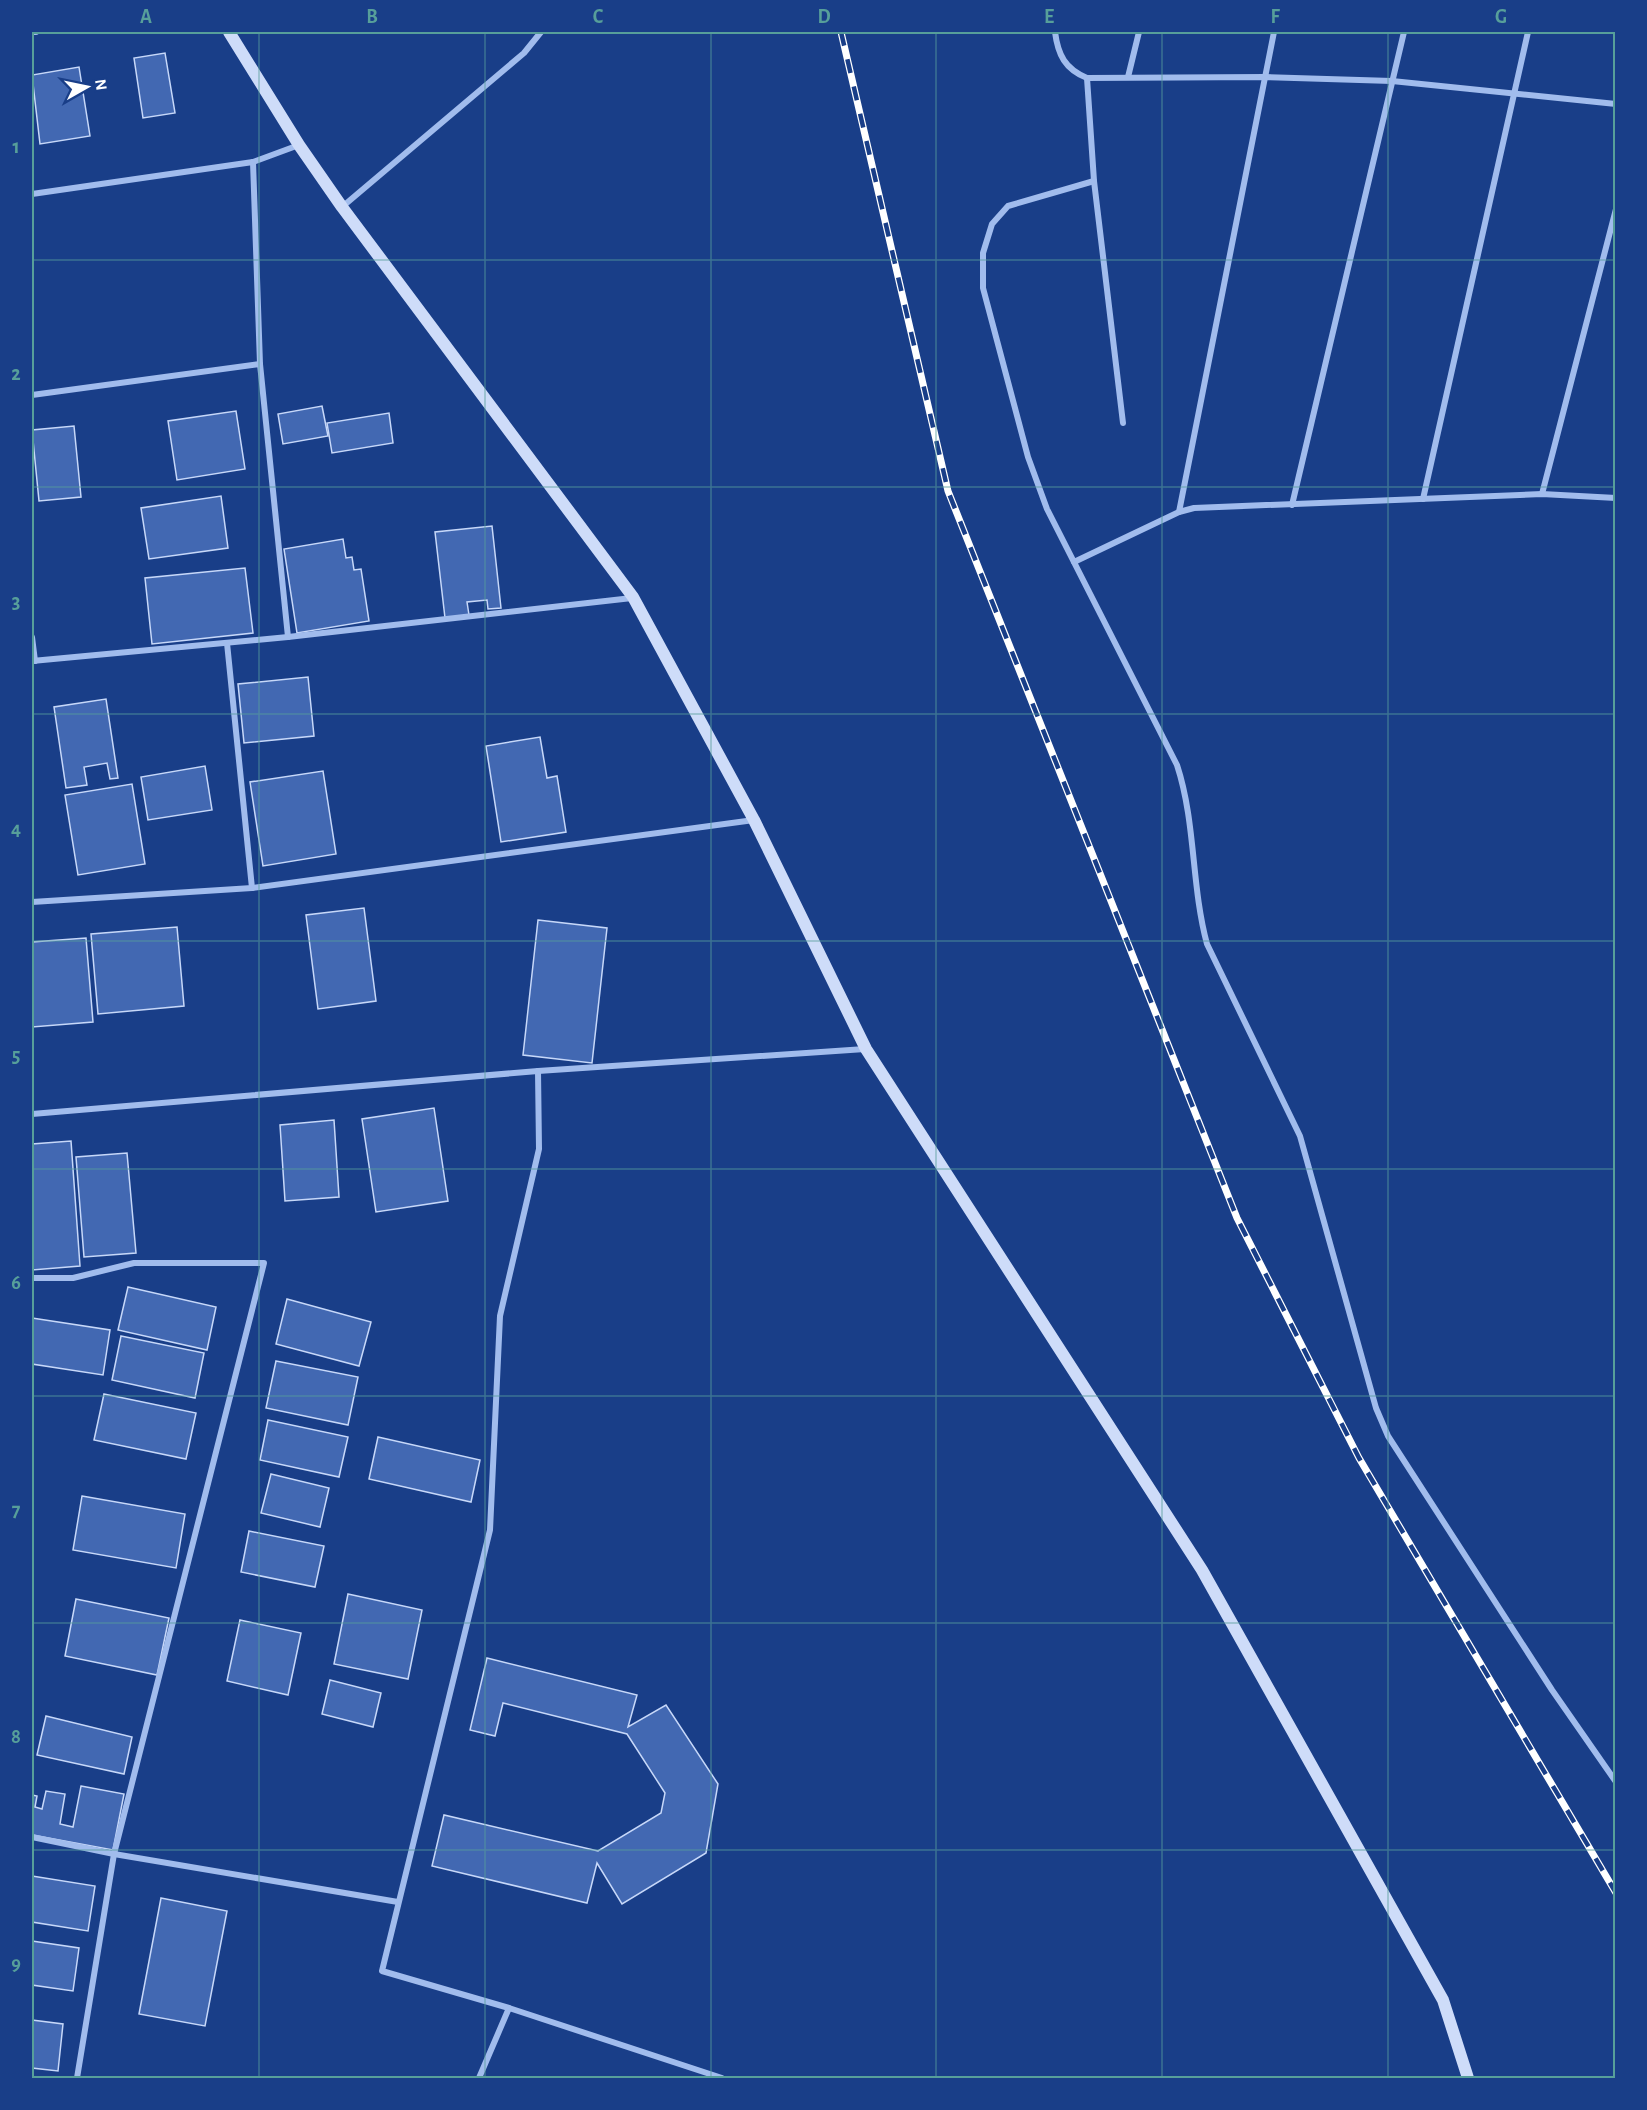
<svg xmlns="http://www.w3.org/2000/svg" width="1647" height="2110" font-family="'Alegreya Sans',sans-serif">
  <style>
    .building { fill: #4268b2; stroke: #c7d8f9; stroke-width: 1.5 }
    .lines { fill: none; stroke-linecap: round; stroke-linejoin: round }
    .minor { stroke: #a1bced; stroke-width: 6 }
    .secondary { stroke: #cedcf9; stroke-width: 12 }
    .rail-casing { stroke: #fff; stroke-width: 7 }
    .rail { stroke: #193e88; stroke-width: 4.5; stroke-dasharray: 14; stroke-linecap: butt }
    .grid { fill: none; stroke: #579f9a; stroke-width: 1.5; stroke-opacity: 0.55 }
    .neatline { fill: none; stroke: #579f9a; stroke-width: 2 }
    .grid-label { font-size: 20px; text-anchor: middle; font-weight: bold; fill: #579f9a }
  </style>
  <rect width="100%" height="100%" fill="#193e88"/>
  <g class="building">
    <path d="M165 53 175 113 143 118 134 58Z"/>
    <path d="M79 67 90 136 40 144 32 75Z"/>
    <path d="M322 406 328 436 283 444 278 414Z"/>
    <path d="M236 411 245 469 177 480 168 421Z"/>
    <path d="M389 413 393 443 332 453 327 423Z"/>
    <path d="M74 426 81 497 39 501 32 430Z"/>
    <path d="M221 496 228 548 149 559 141 508Z"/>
    <path d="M492 526 501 608 488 609 487 600 467 602 469 615 445 618 435 532Z"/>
    <path d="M343 539 346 558 352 557 354 570 361 569 369 621 297 633 284 549Z"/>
    <path d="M245 568 253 633 152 644 145 578Z"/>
    <path d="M308 677 314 736 244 743 238 684Z"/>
    <path d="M106 699 118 778 110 779 107 763 84 767 87 785 66 788 54 707Z"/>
    <path d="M540 737 547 778 557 776 566 832 501 842 486 746Z"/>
    <path d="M205 766 212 810 148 820 141 777Z"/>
    <path d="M323 771 336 854 263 866 250 782Z"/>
    <path d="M132 784 145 864 78 875 65 795Z"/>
    <path d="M364 908 376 1001 318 1009 306 915Z"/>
    <path d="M538 920 607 928 592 1063 523 1055Z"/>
    <path d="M177 927 184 1006 98 1014 91 934Z"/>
    <path d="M86 938 93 1022 32 1027V942Z"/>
    <path d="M434 1108 448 1201 376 1212 362 1119Z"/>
    <path d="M334 1120 339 1197 285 1201 280 1125Z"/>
    <path d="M71 1141 80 1266 32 1270V1144Z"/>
    <path d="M127 1153 136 1253 84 1257 76 1157Z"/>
    <path d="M128 1287 216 1307 207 1350 118 1330Z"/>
    <path d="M287 1299 371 1322 359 1366 276 1344Z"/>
    <path d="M32 1318 110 1330 103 1375 32 1364Z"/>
    <path d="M121 1336 204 1353 195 1398 112 1380Z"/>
    <path d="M276 1361 358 1377 348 1425 266 1408Z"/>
    <path d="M104 1394 196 1413 186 1459 94 1440Z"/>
    <path d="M268 1420 348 1437 339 1477 260 1460Z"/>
    <path d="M378 1437 480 1460 471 1502 369 1479Z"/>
    <path d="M271 1474 329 1488 320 1527 261 1513Z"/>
    <path d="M82 1496 185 1514 176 1568 73 1550Z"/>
    <path d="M249 1531 324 1546 315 1587 241 1572Z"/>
    <path d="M348 1594 422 1610 408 1679 334 1664Z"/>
    <path d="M76 1599 169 1618 157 1675 65 1656Z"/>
    <path d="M240 1620 301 1633 288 1695 227 1681Z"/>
    <path d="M487 1658 637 1695 628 1727 666 1705 718 1784 706 1853 622 1904 597 1863 587 1903 432 1866 444 1815 598 1851 661 1813 665 1793 627 1734 503 1703 495 1736 470 1730Z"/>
    <path d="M330 1680 381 1693 373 1727 322 1714Z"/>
    <path d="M46 1716 132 1737 124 1774 37 1755Z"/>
    <path d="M81 1786 124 1794 113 1850 32 1835V1795L37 1796 35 1807 42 1809 46 1791 65 1794 60 1824 73 1827Z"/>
    <path d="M32 1876 95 1886 88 1931 32 1922Z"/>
    <path d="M161 1898 227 1911 205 2026 139 2014Z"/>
    <path d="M32 1941 79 1948 73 1991 32 1985Z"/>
    <path d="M32 2020 63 2024 58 2071 32 2068Z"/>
  </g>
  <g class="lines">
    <g class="minor">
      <path d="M32 32H36"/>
      <path d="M1055 32C1058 55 1065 69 1087 78L1265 77 1392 81 1616 104"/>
      <path d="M1128 77 1139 32"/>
      <path d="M1087 78 1094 181 1123 423"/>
      <path d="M253 162 260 364 288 637"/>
      <path d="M1094 181 1008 206 992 224 983 253V288L1028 457 1047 509 1177 765C1196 823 1191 885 1207 944L1300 1136 1376 1408 1388 1436 1552 1690 1616 1782"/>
      <path d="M32 194 253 162 299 145"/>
      <path d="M342 207 524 53 541 32"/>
      <path d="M32 395 260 364"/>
      <path d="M1542 494 1616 209"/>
      <path d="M1423 499 1528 32"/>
      <path d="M1292 505 1404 32"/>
      <path d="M1179 512 1274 32"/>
      <path d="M1074 562 1179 512 1194 508 1542 494 1616 498"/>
      <path d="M32 637 35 661"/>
      <path d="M227 643 252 888"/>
      <path d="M32 661 288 637 632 598"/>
      <path d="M32 902 252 888 754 820"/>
      <path d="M538 1071 539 1149 500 1316 490 1530 382 1971 509 2008 722 2078"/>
      <path d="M32 1114 538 1071 865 1049"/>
      <path d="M32 1278H73L134 1263H264L114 1854 77 2078"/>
      <path d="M32 1837 114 1854 398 1902"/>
      <path d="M479 2078 509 2008"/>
    </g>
    <path class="secondary" d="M229 32 299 145 342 207 633 597 754 820 866 1049 1202 1570 1443 2000 1468 2078"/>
    <defs>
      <path id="rail" d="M841 32 948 491 1237 1218 1359 1458 1616 1893"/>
    </defs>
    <use href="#rail" class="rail-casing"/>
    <use href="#rail" class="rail"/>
  </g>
  <path class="grid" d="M259 32V2078M485 32V2078M711 32V2078M936 32V2078M1162 32V2078M1388 32V2078M32 260H1616M32 487H1616M32 714H1616M32 941H1616M32 1169H1616M32 1396H1616M32 1623H1616M32 1850H1616"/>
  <rect width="1647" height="2110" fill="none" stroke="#193e88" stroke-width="66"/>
  <g transform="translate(87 87) rotate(81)" stroke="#193e88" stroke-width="4.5" paint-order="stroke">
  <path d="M0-4.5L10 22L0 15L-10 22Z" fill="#ffffff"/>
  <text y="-9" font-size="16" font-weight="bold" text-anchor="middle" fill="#ffffff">N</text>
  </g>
  <rect x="33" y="33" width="1581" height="2044" class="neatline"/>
  <g class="grid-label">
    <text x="146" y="23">A</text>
    <text x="372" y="23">B</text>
    <text x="598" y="23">C</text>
    <text x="824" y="23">D</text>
    <text x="1049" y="23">E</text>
    <text x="1275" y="23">F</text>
    <text x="1501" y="23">G</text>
    <text x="16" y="153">1</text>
    <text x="16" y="380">2</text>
    <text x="16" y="608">3</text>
    <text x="16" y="835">4</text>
    <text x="16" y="1062">5</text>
    <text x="16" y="1289">6</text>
    <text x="16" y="1516">7</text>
    <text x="16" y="1743">8</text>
    <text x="16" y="1970">9</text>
  </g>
</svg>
